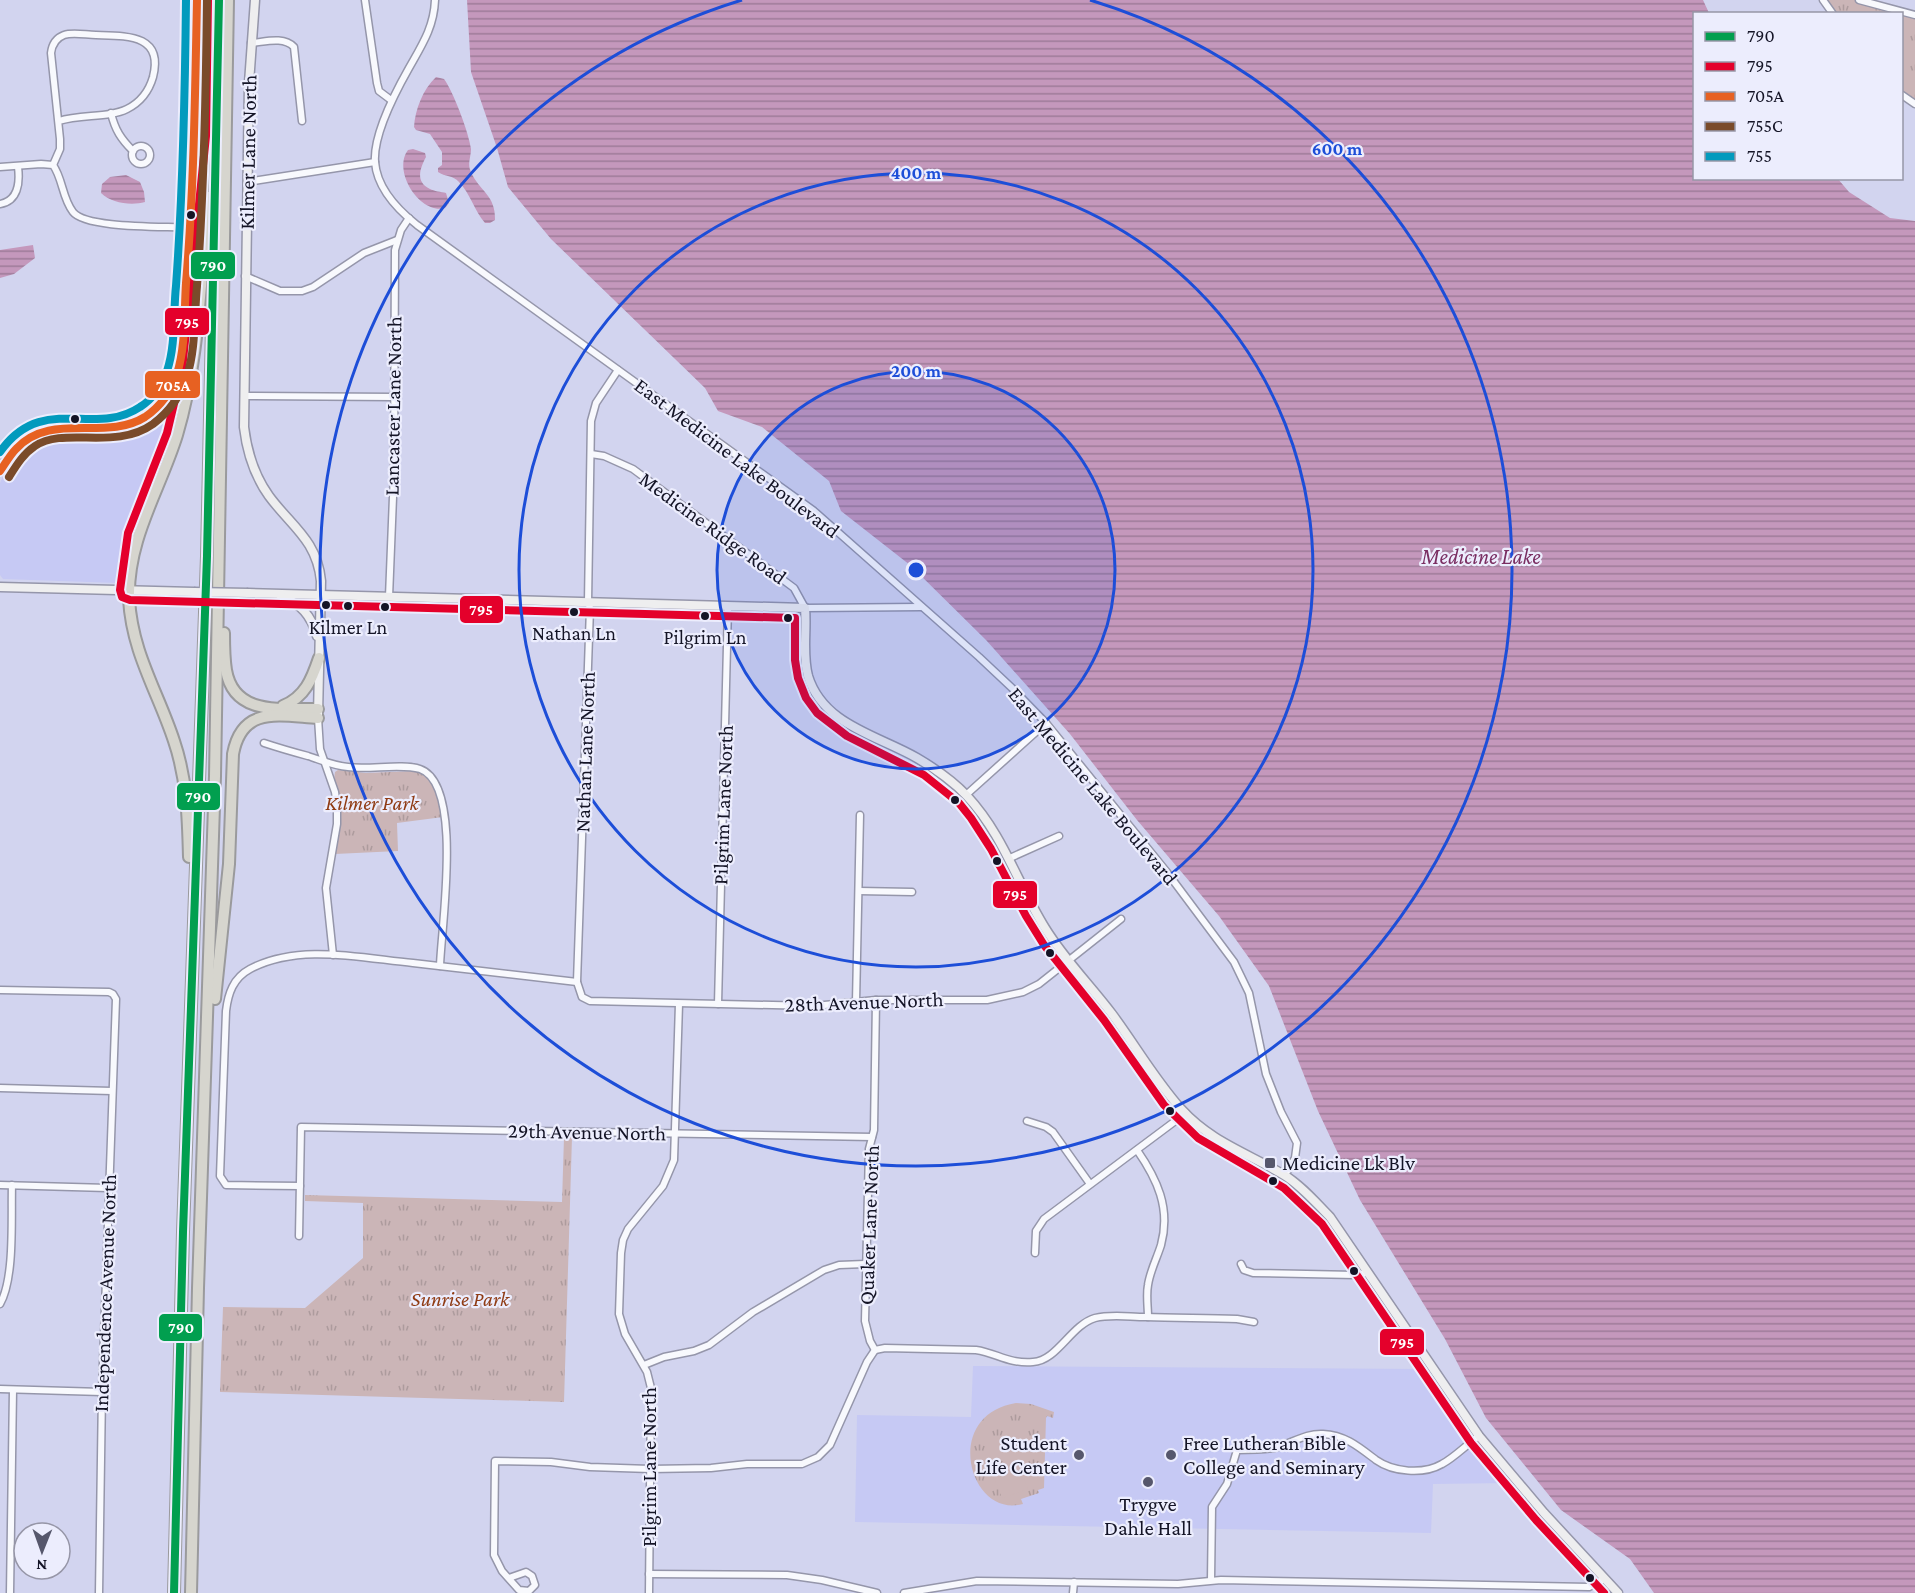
<svg xmlns="http://www.w3.org/2000/svg" width="1915" height="1593" font-family="'Crimson Pro',serif">
  <style>
    .built { fill: #c6c9f4 }
    .grass { fill: url(#grass-tufts) }
    .garden { fill: #cbb5b7 }
    .water { fill: url(#water-rules) }
    .lines { fill: none; stroke-linecap: round; stroke-linejoin: round }
    .street-casing { stroke: #9596aa; stroke-width: 9 }
    .secondary-casing { stroke: #9596aa; stroke-width: 11 }
    .highway-casing { stroke: #9a9a9c; stroke-width: 14 }
    .street { stroke: #f8f9fd; stroke-width: 6 }
    .secondary { stroke: #eeeeef; stroke-width: 8 }
    .highway { stroke: #d6d5ce; stroke-width: 10 }
    .secondary-bridge-casing { stroke: #9596aa; stroke-width: 11; stroke-linecap: butt }
    .secondary-bridge { stroke: #eeeeef; stroke-width: 8 }
    .bus-1-casing { stroke: #ecedfd; stroke-width: 12 }
    .bus-2-casing { stroke: #ecedfd; stroke-width: 12 }
    .bus-3-casing { stroke: #ecedfd; stroke-width: 12 }
    .bus-4-casing { stroke: #ecedfd; stroke-width: 12 }
    .bus-5-casing { stroke: #ecedfd; stroke-width: 12 }
    .bus-1 { stroke: #019f4f; stroke-width: 8 }
    .bus-2 { stroke: #e4002b; stroke-width: 8 }
    .bus-3 { stroke: #e76122; stroke-width: 8 }
    .bus-4 { stroke: #7a4b2a; stroke-width: 8 }
    .bus-5 { stroke: #029abd; stroke-width: 8 }
    .ring { fill: none; stroke: #1d4ed8; stroke-width: 3 }
    .bus-dot { fill: #141426; stroke: #ecedfd; stroke-width: 2 }
    .poi-dot { fill: #56576c; stroke: #ecedfd; stroke-width: 2 }
    .labels { text-anchor: middle; dominant-baseline: central; stroke-width: 4.5; stroke-linejoin: round; paint-order: stroke }
    .bus-label { font-size: 20px; fill: #141426; stroke: #ecedfd }
    .street-label { font-size: 21px; fill: #141426; stroke: #ecedfd }
    .park-label { font-size: 21px; font-style: italic; fill: #8f3b14; stroke: #ecedfd }
    .poi-label { font-size: 21px; fill: #141426; stroke: #ecedfd; text-anchor: start }
    .water-label { font-size: 22px; font-style: italic; fill: #7a2e62; stroke: #ecedfd }
    .centre { fill: #1d4ed8; stroke: #ecedfd; stroke-width: 3 }
    .ring-label { font-size: 18px; text-anchor: middle; font-weight: bold; fill: #1d4ed8; stroke: #ecedfd; stroke-width: 4.5; stroke-linejoin: round; paint-order: stroke }
    .line-badge { stroke: #ecedfd; stroke-width: 2 }
    .badge-label { font-size: 16px; text-anchor: middle; font-weight: bold; fill: #fff }
  </style>
  <defs>
    <pattern id="grass-tufts" width="24" height="20" patternUnits="userSpaceOnUse" patternTransform="scale(1.5)"><rect width="24" height="20" fill="#cbb5b7"/><path d="M3 7l-1-3M5 7V3M7 7l1-3M15 17l-1-3M17 17v-4M19 17l1-3" fill="none" stroke="#ad9b9d"/></pattern>
    <pattern id="water-rules" width="6" height="5" patternUnits="userSpaceOnUse" patternTransform="scale(1.5)"><rect width="6" height="5" fill="#c498bc"/><path d="M0 2.5h6" fill="none" stroke="#9e7b99"/></pattern>
  </defs>
  <rect width="100%" height="100%" fill="#d2d4ef"/>
  <g class="built">
    <path d="M153 417 172 431 159 473 135 521 126 578 117 583 3 579 0 575V483L9 462 23 447 42 436 62 431 110 433 138 426Z"/>
    <path d="M973 1366 1423 1369 1463 1427 1510 1483 1433 1484 1431 1533 855 1522 857 1415 971 1417Z"/>
  </g>
  <g class="grass">
    <path d="M1823 0H1859L1915 15V104L1902 95V14L1833 13Z"/>
    <path d="M338 770 366 773 414 771C436 777 438 798 443 817L397 823 398 851 335 854C338 840 342 825 341 811 341 798 332 784 335 772Z"/>
    <path d="M564 1137H572L564 1402 220 1392 223 1307 305 1308 363 1258V1203L305 1201V1195L562 1202Z"/>
    <path d="M1016 1403 1031 1404 1054 1412 1053 1418 1047 1416 1046 1418 1044 1488 1038 1490 1039 1493 1021 1499 1023 1504C969 1519 941 1415 1016 1403Z"/>
  </g>
  <path class="garden" d="M1019 1465 1028 1489 1002 1498 993 1475Z"/>
  <g class="water">
    <path d="M467 0H1703L1709 13 1694 14V178L1838 179 1849 192 1890 218 1915 221V1593H1654L1630 1559 1561 1510 1486 1418 1445 1339 1360 1200 1318 1111 1269 986 1219 916 1137 820 1070 734 986 640 910 565 841 511 829 481 762 427 718 411 705 388 551 239 508 187 497 148 471 72Z"/>
    <path d="M436 77 444 79C453 91 469 133 471 149 471 157 467 164 471 172 479 191 496 195 495 220L490 223H485C474 210 470 193 459 182 453 175 445 177 438 172V168L442 165V152L430 134 416 130 414 127C415 110 423 89 436 77Z"/>
    <path d="M413 149 425 153 426 157C420 168 415 182 430 189 434 191 441 192 446 193L449 203 445 208C420 215 392 171 408 150Z"/>
    <path d="M126 175 140 182 144 192 145 202C131 206 111 203 101 193L102 184 110 177Z"/>
    <path d="M33 245 35 258 14 274 0 278V250Z"/>
  </g>
  <g class="lines">
    <defs>
      <g id="street">
        <path d="M365 0 377 83 379 91 391 100"/>
        <path d="M435 0C434 27 422 45 409 68 396 91 373 134 375 162 377 188 398 210 417 225L814 511 979 657 1012 688 1046 723 1166 871 1234 962 1249 993 1266 1074 1281 1112 1297 1143 1295 1158 1285 1175"/>
        <path d="M1823 0 1833 14"/>
        <path d="M1859 0 1915 15"/>
        <path d="M251 43C265 42 283 36 294 47L302 121"/>
        <path d="M1902 95 1915 104"/>
        <path d="M111 113C115 130 121 139 133 151"/>
        <circle cx="141" cy="155" r="9"/>
        <path d="M53 165 60 149V139L51 53C52 45 56 38 64 35 73 32 86 35 96 35 126 36 164 34 153 77 149 91 141 102 127 109 109 118 81 114 59 121"/>
        <path d="M0 167 41 164 53 165C63 179 62 198 73 212 86 229 168 226 191 228"/>
        <path d="M247 182 375 162"/>
        <path d="M0 204C18 201 20 183 18 167"/>
        <path d="M245 276 280 291H302L313 287 364 253 397 240"/>
        <path d="M618 370 596 403 591 421 588 602 590 608 577 982 582 997 590 1001 814 1006 876 1000H987L1023 992 1039 984 1121 919"/>
        <path d="M244 396 394 397"/>
        <path d="M591 454 604 456 633 469 794 588 805 608 921 607"/>
        <path d="M389 597 394 472 395 250 401 230 409 218"/>
        <path d="M318 718 320 749 335 792 337 806V824L326 888 333 955"/>
        <path d="M264 743C279 748 293 752 308 756 321 760 334 766 348 767 369 770 402 763 420 769 464 784 441 928 440 966"/>
        <path d="M966 795 1046 723"/>
        <path d="M1010 858 1059 836"/>
        <path d="M859 891 912 892"/>
        <path d="M0 990 109 992 113 994 116 999 102 1392 99 1593"/>
        <path d="M856 1002 860 815"/>
        <path d="M718 1004 728 606"/>
        <path d="M0 1088 112 1091"/>
        <path d="M1027 1121 1046 1127 1053 1132 1090 1184"/>
        <path d="M1137 1150C1157 1179 1171 1208 1161 1245 1157 1258 1150 1271 1148 1285 1146 1295 1148 1307 1148 1317"/>
        <path d="M0 1185 108 1188"/>
        <path d="M300 1186 226 1185 220 1176 226 1011C228 994 233 978 250 969 298 943 361 958 413 963 468 969 523 976 577 982"/>
        <path d="M299 1236 301 1127 872 1137"/>
        <path d="M1035 1253 1036 1231 1044 1219 1186 1113"/>
        <path d="M1241 1264 1244 1270 1253 1273 1355 1275 1366 1273"/>
        <path d="M0 1304C15 1278 11 1217 12 1185"/>
        <path d="M875 1350 885 1348 976 1350C997 1353 1008 1364 1033 1362 1057 1361 1071 1325 1095 1318 1111 1314 1129 1317 1146 1317 1176 1318 1207 1318 1237 1319L1254 1322"/>
        <path d="M875 1350 870 1341 865 1321 869 1149 874 1130 876 1000"/>
        <path d="M644 1365 664 1357 694 1351 709 1345 753 1312 824 1270 839 1265 865 1264"/>
        <path d="M0 1389 102 1392"/>
        <path d="M649 1574 787 1575 822 1580 877 1593"/>
        <path d="M509 1578 526 1572 532 1576 535 1585 529 1591 519 1590 502 1571 494 1555 495 1461 551 1462 590 1467 650 1469 711 1468 747 1464H802L818 1457 830 1445 867 1362 875 1350"/>
        <path d="M1211 1580 1212 1507 1227 1484 1237 1450C1250 1450 1262 1450 1274 1448 1291 1444 1305 1433 1323 1434 1345 1435 1359 1447 1376 1460 1393 1472 1423 1475 1442 1464 1455 1457 1466 1445 1479 1436"/>
        <path d="M10 1593 13 1390"/>
        <path d="M649 1593 651 1388 647 1372 625 1334 619 1314 621 1253 623 1240 628 1229 663 1186 674 1160 679 1004"/>
        <path d="M904 1593 977 1581 1178 1584 1221 1580 1589 1587 1604 1579"/>
        <path d="M1073 1593 1074 1582"/>
      </g>
      <g id="secondary">
        <path d="M255 0 249 83 244 427C247 452 254 475 269 496 291 526 317 540 321 581L318 715"/>
        <path d="M0 471C39 398 89 446 141 419 158 410 171 392 177 374 185 351 184 312 186 288 195 192 195 96 197 0"/>
        <path d="M0 587 194 592"/>
        <path d="M248 593 805 608C807 631 802 654 808 676 823 725 877 735 917 758 934 768 953 781 967 796 1004 836 1017 883 1045 928 1064 959 1090 985 1112 1014 1135 1045 1155 1080 1181 1109 1211 1142 1247 1153 1284 1175 1302 1186 1316 1203 1330 1217L1479 1436 1544 1513 1618 1593"/>
        <path d="M281 596C301 604 311 615 317 636"/>
      </g>
      <g id="highway">
        <path d="M224 633C224 645 224 658 226 670 234 717 283 708 318 709"/>
        <path d="M283 706C305 697 312 679 319 658"/>
        <path d="M189 857C188 817 187 779 174 741 158 692 132 653 129 599 127 539 160 490 177 435 200 358 200 276 209 197"/>
        <path d="M215 999 229 864 233 754C242 705 280 716 318 718"/>
        <path d="M174 1593 183 1232 207 556 219 0"/>
        <path d="M191 1593 198 1288 215 776 228 0"/>
      </g>
    </defs>
    <use href="#street" class="street-casing"/>
    <use href="#secondary" class="secondary-casing"/>
    <use href="#highway" class="highway-casing"/>
    <use href="#street" class="street"/>
    <use href="#secondary" class="secondary"/>
    <use href="#highway" class="highway"/>
    <defs>
      <path id="secondary-bridge" d="M194 592 248 593"/>
    </defs>
    <use href="#secondary-bridge" class="secondary-bridge-casing"/>
    <use href="#secondary-bridge" class="secondary-bridge"/>
    <defs>
      <path id="bus-1" d="M174 1593 183 1232 207 556 219 0"/>
      <path id="bus-2" d="M208 0 206 136 182 370 167 433 128 533 120 590 122 597 130 600 795 618V660L798 678 806 698 817 713 847 736 924 775 959 803 971 818 991 849 1026 916 1044 945 1104 1020 1164 1105 1198 1138 1284 1188 1322 1224 1471 1443 1536 1520 1604 1593"/>
      <path id="bus-3" d="M0 471C5 464 10 455 16 449 51 411 105 442 145 417 160 407 172 391 177 374 186 345 184 313 186 283 194 189 195 94 197 0"/>
      <path id="bus-4" d="M9 477C16 466 23 454 35 446 65 426 115 451 153 424 169 412 181 395 187 376 196 348 194 316 197 286 204 191 206 96 207 0"/>
      <path id="bus-5" d="M0 452C42 392 94 438 140 407 153 399 162 385 167 371 176 344 173 314 176 286 183 191 185 95 186 0"/>
    </defs>
    <use href="#bus-1" class="bus-1-casing"/>
    <use href="#bus-2" class="bus-2-casing"/>
    <use href="#bus-3" class="bus-3-casing"/>
    <use href="#bus-4" class="bus-4-casing"/>
    <use href="#bus-5" class="bus-5-casing"/>
    <use href="#bus-1" class="bus-1"/>
    <use href="#bus-2" class="bus-2"/>
    <use href="#bus-3" class="bus-3"/>
    <use href="#bus-4" class="bus-4"/>
    <use href="#bus-5" class="bus-5"/>
  </g>
  <circle cx="916" cy="570" r="199" fill="#1d4ed8" fill-opacity=".12"/>
  <g class="ring">
    <circle cx="916" cy="570" r="199"/>
    <circle cx="916" cy="570" r="397"/>
    <path d="M1090 0A596 596 0 1 1 742 0"/>
  </g>
  <g class="bus-dot">
    <circle cx="191" cy="215" r="5"/>
    <circle cx="75" cy="419" r="5"/>
    <circle cx="326" cy="605" r="5"/>
    <circle cx="348" cy="606" r="5"/>
    <circle cx="385" cy="607" r="5"/>
    <circle cx="574" cy="612" r="5"/>
    <circle cx="705" cy="616" r="5"/>
    <circle cx="788" cy="618" r="5"/>
    <circle cx="955" cy="800" r="5"/>
    <circle cx="997" cy="861" r="5"/>
    <circle cx="1050" cy="953" r="5"/>
    <circle cx="1170" cy="1111" r="5"/>
    <circle cx="1273" cy="1181" r="5"/>
    <circle cx="1354" cy="1271" r="5"/>
    <circle cx="1590" cy="1578" r="5"/>
  </g>
  <g class="poi-dot">
    <rect x="1264" y="1157" width="12" height="12" rx="3"/>
    <circle cx="1079" cy="1455" r="6"/>
    <circle cx="1171" cy="1455" r="6"/>
    <circle cx="1148" cy="1482" r="6"/>
  </g>
  <g class="labels">
    <g class="bus-label">
      <text x="348" y="627">Kilmer Ln</text>
      <text x="574" y="633">Nathan Ln</text>
      <text x="705" y="637">Pilgrim Ln</text>
    </g>
    <g class="street-label">
      <text transform="translate(248 152) rotate(-89)">Kilmer Lane North</text>
      <text transform="translate(393 406) rotate(-89)">Lancaster Lane North</text>
      <text transform="translate(737 458) rotate(37)">East Medicine Lake Boulevard</text>
      <text transform="translate(713 528) rotate(36)">Medicine Ridge Road</text>
      <text transform="translate(585 752) rotate(-88)">Nathan Lane North</text>
      <text transform="translate(1093 786) rotate(50)">East Medicine Lake Boulevard</text>
      <text transform="translate(723 805) rotate(-88)">Pilgrim Lane North</text>
      <text transform="translate(864 1002) rotate(-2)">28th Avenue North</text>
      <text transform="translate(587 1132) rotate(1)">29th Avenue North</text>
      <text transform="translate(869 1225) rotate(-88)">Quaker Lane North</text>
      <text transform="translate(105 1293) rotate(-88)">Independence Avenue North</text>
      <text transform="translate(649 1467) rotate(-90)">Pilgrim Lane North</text>
    </g>
    <g class="park-label">
      <text x="372" y="803">Kilmer Park</text>
      <text x="460" y="1299">Sunrise Park</text>
    </g>
    <g class="poi-label">
      <text x="1282" y="1163">Medicine Lk Blv</text>
      <text x="1067" y="1443" text-anchor="end">Student<tspan x="1067" dy="24">Life Center</tspan></text>
      <text x="1183" y="1443">Free Lutheran Bible<tspan x="1183" dy="24">College and Seminary</tspan></text>
      <text x="1148" y="1504" text-anchor="middle">Trygve<tspan x="1148" dy="24">Dahle Hall</tspan></text>
    </g>
    <g class="water-label">
      <text x="1481" y="556">Medicine Lake</text>
    </g>
  </g>
  <circle cx="916" cy="570" r="9" class="centre"/>
  <g class="ring-label">
    <text x="1337" y="155">600 m</text>
    <text x="916" y="179">400 m</text>
    <text x="916" y="377">200 m</text>
  </g>
  <g class="line-badge">
    <rect x="190" y="251" width="46" height="29" rx="6" fill="#019f4f"/>
    <rect x="164" y="307" width="46" height="29" rx="6" fill="#e4002b"/>
    <rect x="144" y="370" width="57" height="29" rx="6" fill="#e76122"/>
    <rect x="459" y="595" width="45" height="29" rx="6" fill="#e4002b"/>
    <rect x="176" y="782" width="45" height="29" rx="6" fill="#019f4f"/>
    <rect x="992" y="880" width="46" height="29" rx="6" fill="#e4002b"/>
    <rect x="158" y="1313" width="45" height="29" rx="6" fill="#019f4f"/>
    <rect x="1379" y="1328" width="46" height="28" rx="6" fill="#e4002b"/>
  </g>
  <g class="badge-label">
    <text x="213" y="271">790</text>
    <text x="187" y="328">795</text>
    <text x="173" y="391">705A</text>
    <text x="481" y="615">795</text>
    <text x="198" y="802">790</text>
    <text x="1015" y="900">795</text>
    <text x="181" y="1333">790</text>
    <text x="1402" y="1348">795</text>
  </g>
  <rect x="1693" y="12" width="210" height="168" fill="#ecedfd" stroke="#9696a7" stroke-width="1.5"/>
  <rect x="1705" y="32" width="30" height="9" fill="#019f4f" stroke="#9696a7" stroke-width="1.5"/>
  <text x="1747" y="42" font-size="18" fill="#141426">790</text>
  <rect x="1705" y="62" width="30" height="9" fill="#e4002b" stroke="#9696a7" stroke-width="1.5"/>
  <text x="1747" y="72" font-size="18" fill="#141426">795</text>
  <rect x="1705" y="92" width="30" height="9" fill="#e76122" stroke="#9696a7" stroke-width="1.5"/>
  <text x="1747" y="102" font-size="18" fill="#141426">705A</text>
  <rect x="1705" y="122" width="30" height="9" fill="#7a4b2a" stroke="#9696a7" stroke-width="1.5"/>
  <text x="1747" y="132" font-size="18" fill="#141426">755C</text>
  <rect x="1705" y="152" width="30" height="9" fill="#029abd" stroke="#9696a7" stroke-width="1.5"/>
  <text x="1747" y="162" font-size="18" fill="#141426">755</text>
  <g transform="translate(42 1551) rotate(181)"><circle r="28" fill="#ecedfd" stroke="#9696a7" stroke-width="1.5"/>
  <path d="M0-4.5L10 22L0 15L-10 22Z" fill="#56576c"/>
  <text y="-9" font-size="16" font-weight="bold" text-anchor="middle" fill="#141426">N</text>
  </g>
</svg>
